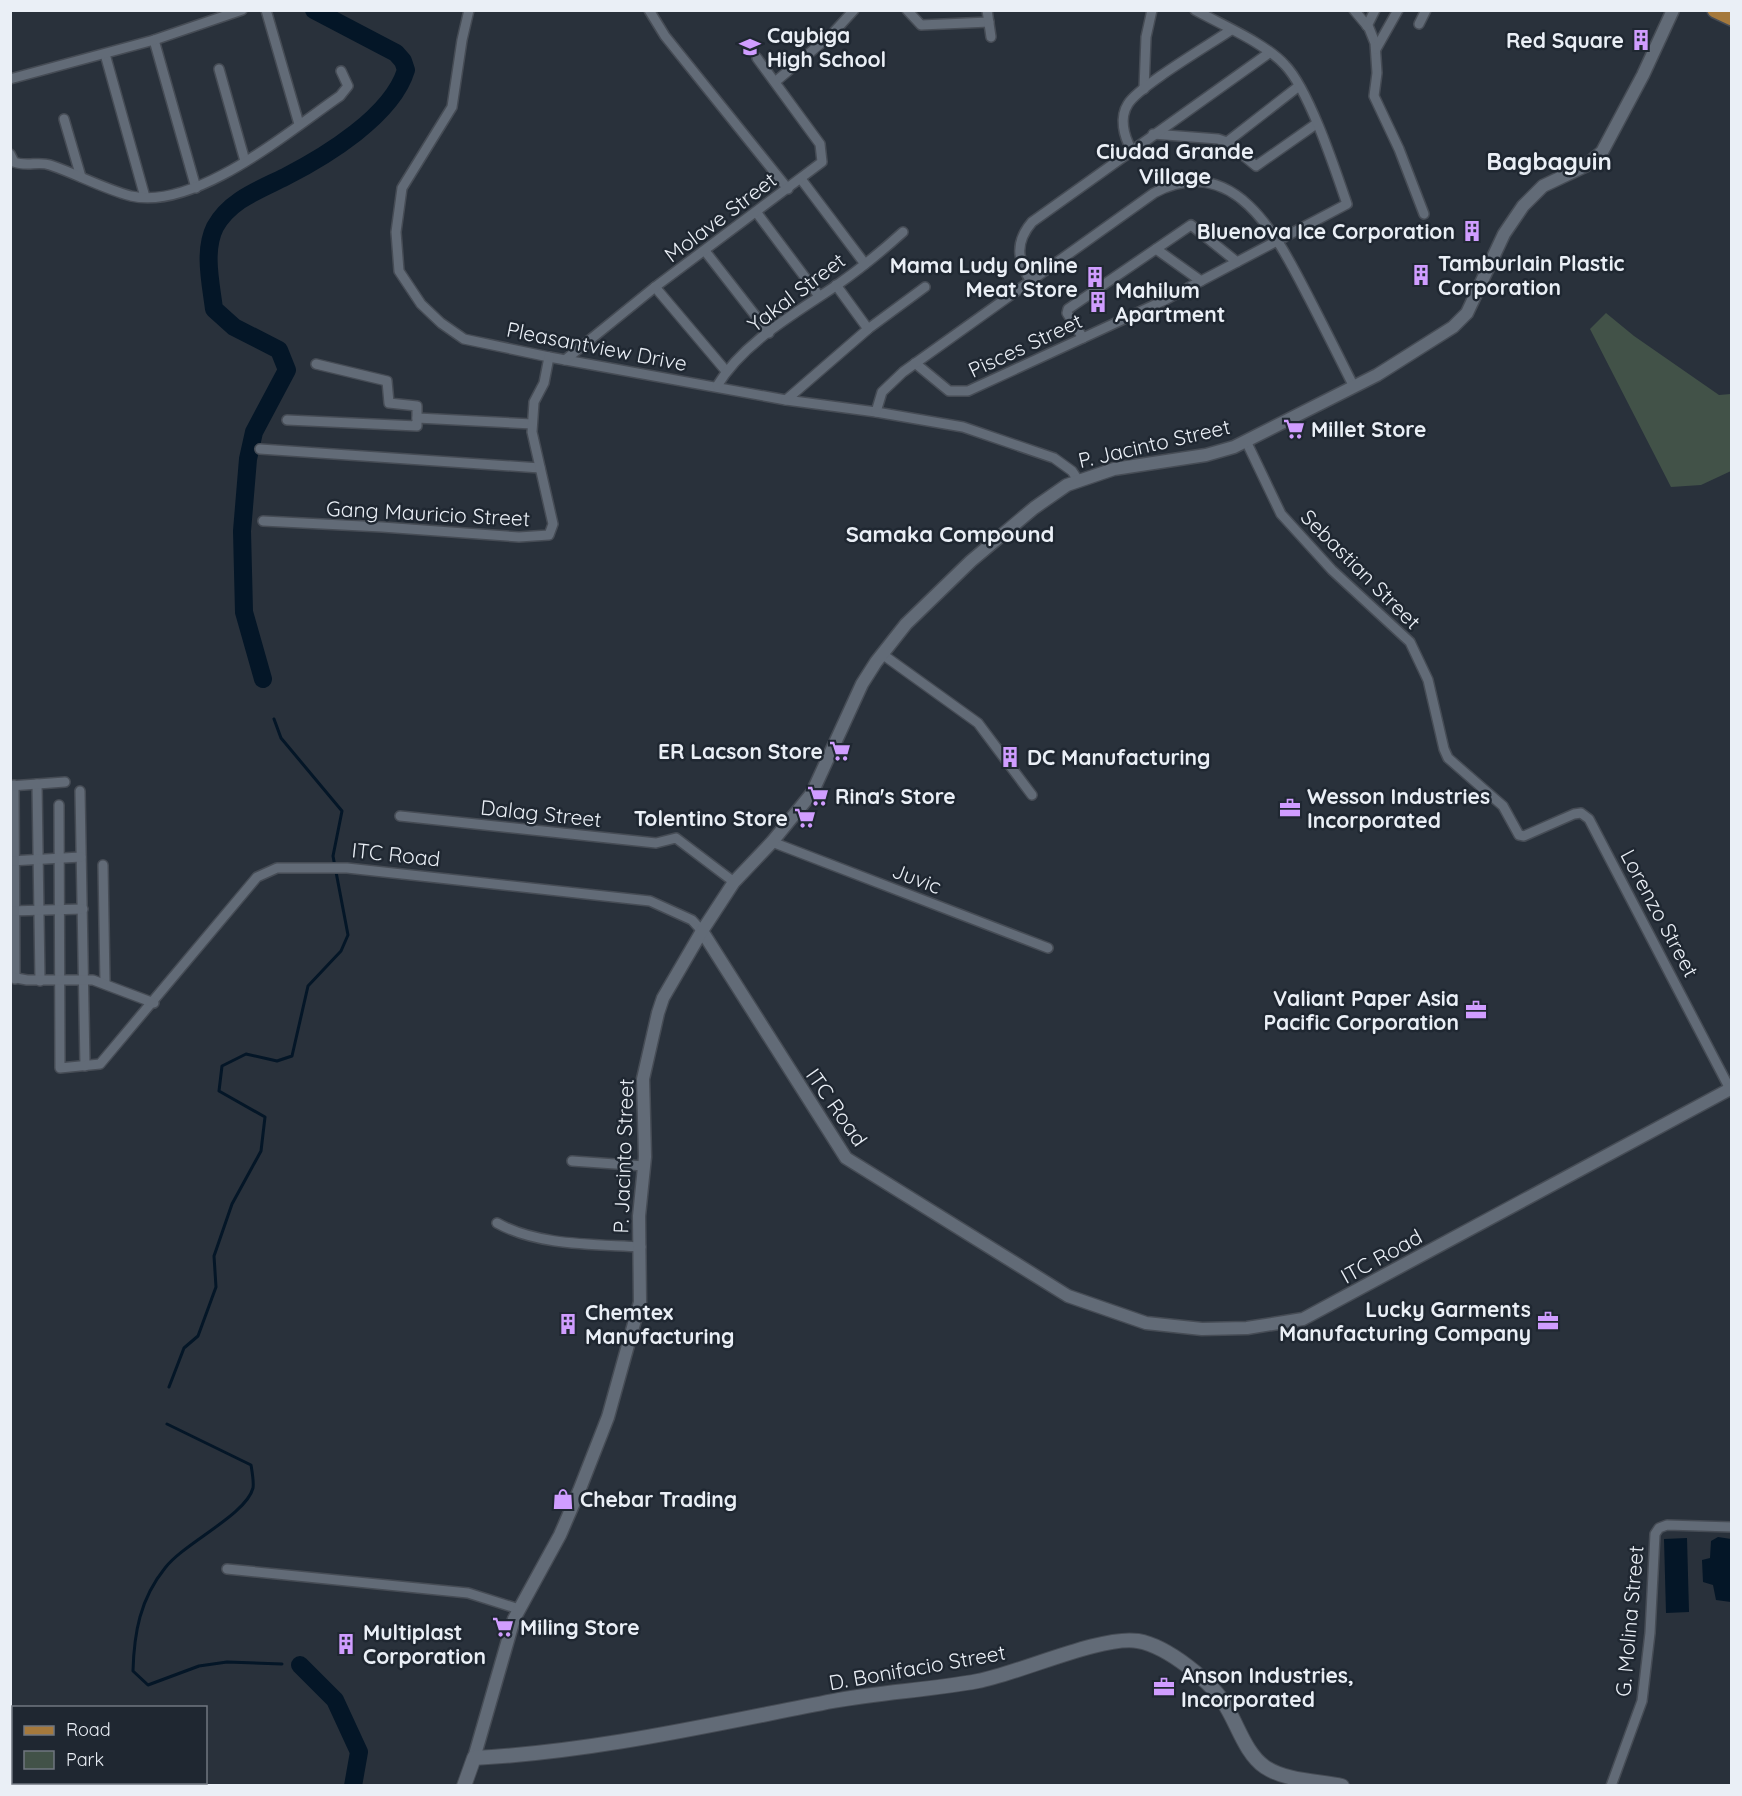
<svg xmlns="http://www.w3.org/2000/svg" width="1742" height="1796" font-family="Quicksand,sans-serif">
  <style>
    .green { fill: #425248 }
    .water { fill: #041627 }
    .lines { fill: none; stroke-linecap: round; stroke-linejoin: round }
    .stream { stroke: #041627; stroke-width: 3 }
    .river { stroke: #041627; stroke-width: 18 }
    .minor-casing { stroke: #464c55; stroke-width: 12 }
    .tertiary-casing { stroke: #464c55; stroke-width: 15 }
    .secondary-casing { stroke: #464c55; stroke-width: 16 }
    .primary-casing { stroke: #464c55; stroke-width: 18 }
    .minor { stroke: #626b77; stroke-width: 9 }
    .tertiary { stroke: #626b77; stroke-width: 12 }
    .secondary { stroke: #626b77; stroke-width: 14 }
    .primary { stroke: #a5793c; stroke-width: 15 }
    .labels { text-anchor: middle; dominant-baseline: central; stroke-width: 5; stroke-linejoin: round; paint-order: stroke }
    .poi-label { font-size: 21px; font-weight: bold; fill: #eaeff6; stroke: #1f2731; text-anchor: start }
    .street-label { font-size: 21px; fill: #eaeff6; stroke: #1f2731 }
    .neighbourhood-label { font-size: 22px; font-weight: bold; fill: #eaeff6; stroke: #1f2731 }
    .quarter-label { font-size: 24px; font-weight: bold; fill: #eaeff6; stroke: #1f2731 }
  </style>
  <rect width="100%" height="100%" fill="#29313b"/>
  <path class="green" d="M1606 313 1634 336 1719 395 1731 394V471L1701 485 1671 487 1590 329Z"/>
  <g class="water">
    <path d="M1718 1537 1731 1539V1602L1716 1600 1713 1585 1703 1582 1702 1560 1710 1558 1711 1541Z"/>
    <path d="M1687 1538 1689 1612 1666 1613 1664 1539Z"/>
  </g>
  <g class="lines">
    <g class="stream">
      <path d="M169 1387 184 1348 198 1336 216 1287 214 1256 232 1204 261 1151 265 1117 219 1091 222 1066 246 1054 277 1061 292 1056 308 986 341 951 348 935 333 856 342 811 281 738 274 719"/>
      <path d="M167 1424 251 1465C252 1471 254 1482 253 1488 246 1515 184 1543 165 1568 140 1599 134 1633 133 1671L148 1685 199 1666 227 1662 282 1664"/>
    </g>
    <g class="river">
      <path d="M263 679 244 612 242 531 248 459 254 432 287 370 279 350 234 327 214 309C211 284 203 251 215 227 230 200 259 190 285 177 326 156 392 116 406 70L403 61 396 53 314 10"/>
      <path d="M300 1665 335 1700 359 1752 353 1786"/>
    </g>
    <defs>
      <g id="minor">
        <path d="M266 10 299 124"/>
        <path d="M469 10 462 40 452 107 402 188 396 232 399 271 421 304 441 323 464 339 549 357 786 400 876 412 963 427 1054 458 1072 471 1078 480"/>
        <path d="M649 10 665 36 788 189"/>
        <path d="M907 10 921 25 989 22"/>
        <path d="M987 10 991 37"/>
        <path d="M1354 10 1369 28 1375 43 1377 73 1374 96 1399 149 1424 214"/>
        <path d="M1419 24 1426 10"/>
        <path d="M1367 26 1375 10"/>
        <path d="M154 40 196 188"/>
        <path d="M1376 49 1398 10"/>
        <path d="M105 54 145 197"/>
        <path d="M219 69 245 161"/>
        <path d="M10 79 154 40 242 10"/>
        <path d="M775 82 832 34 854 10"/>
        <path d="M1144 89 1146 37 1152 10"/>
        <path d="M64 119 81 177"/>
        <path d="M1153 134 1218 139 1227 142 1256 166 1316 124"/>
        <path d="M1227 142 1299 86"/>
        <path d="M1131 149C1124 136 1119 118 1128 104 1139 86 1209 45 1231 30"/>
        <path d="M10 154 14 162C26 167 39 161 50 165 77 174 104 189 131 196 195 211 289 131 340 96L348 86 341 71"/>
        <path d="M801 179 865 264"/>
        <path d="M757 213 819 296"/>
        <path d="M1156 249 1201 281"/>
        <path d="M705 251 769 333"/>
        <path d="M1030 280C1017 259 1015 242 1032 222L1269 53"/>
        <path d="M836 285 868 329"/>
        <path d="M655 287 726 371"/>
        <path d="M1083 338 1067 313 1068 309 1191 225 1237 262"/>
        <path d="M565 360 655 287 822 162 820 144 757 58"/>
        <path d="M915 363 949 391H968L1163 301 1347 204C1335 169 1309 90 1285 65 1265 43 1222 25 1195 10"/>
        <path d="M316 364 387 381 389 403 417 406V418"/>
        <path d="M717 386C743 342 796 313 837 285 860 269 882 251 903 232"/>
        <path d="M786 400 868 329 925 287"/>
        <path d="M876 412 882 392 903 372 1154 193C1235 150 1278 238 1309 298 1324 327 1339 357 1354 387"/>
        <path d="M287 420 417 426V418L532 424"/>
        <path d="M1246 441 1281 514 1332 570 1410 642 1428 680 1444 749 1448 758 1503 806 1519 835 1524 836 1574 814 1581 813 1589 819 1730 1089"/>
        <path d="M260 449 540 468"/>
        <path d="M263 521 382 527 519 537 549 535 553 524 532 432 534 402 544 383 549 357"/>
        <path d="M882 654 978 723 1032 795"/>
        <path d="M37 784 40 981"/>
        <path d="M14 785 15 979"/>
        <path d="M10 786 65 782"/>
        <path d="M80 791 85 1066"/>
        <path d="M59 805 60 1068 100 1064 257 877 277 868H347L650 901 692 920 702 931"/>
        <path d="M400 816 656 843 676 838 734 882"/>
        <path d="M772 842 1048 948"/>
        <path d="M10 861 81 857"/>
        <path d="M103 865 105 983"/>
        <path d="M10 911 83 909"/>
        <path d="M11 977 27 980H93L154 1003"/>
        <path d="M572 1161 644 1166"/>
        <path d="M497 1223C538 1246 594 1244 641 1247"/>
        <path d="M227 1569 468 1593 519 1609"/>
        <path d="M1611 1786 1642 1701 1650 1633 1655 1534 1659 1528 1667 1525 1732 1527"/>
      </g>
      <g id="tertiary">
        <path d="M702 931 846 1158 1068 1296 1146 1323 1202 1329 1247 1328 1303 1319 1732 1088"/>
        <path d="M474 1758 514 1619 560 1535 579 1491 608 1417 640 1302 639 1216 645 1157 643 1079 658 1013 663 998 702 931 734 882 772 842 812 793 862 684 876 662 906 624 971 561 1034 508 1067 485 1114 469 1206 455 1234 447 1377 375 1453 327 1467 313 1504 234 1523 206 1543 186 1585 166 1602 152 1643 75 1673 10"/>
      </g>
      <path id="secondary" d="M464 1786 474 1758C595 1752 714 1724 833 1701 881 1692 930 1690 978 1681 1020 1673 1101 1635 1138 1641 1167 1646 1213 1682 1227 1708 1238 1726 1246 1754 1265 1767 1286 1781 1318 1781 1342 1786"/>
      <path id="primary" d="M1715 10 1732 18"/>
    </defs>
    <use href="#minor" class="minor-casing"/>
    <use href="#tertiary" class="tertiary-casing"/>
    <use href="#secondary" class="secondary-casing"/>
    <use href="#primary" class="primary-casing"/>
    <use href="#minor" class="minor"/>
    <use href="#tertiary" class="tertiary"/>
    <use href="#secondary" class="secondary"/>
    <use href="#primary" class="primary"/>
  </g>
  <defs>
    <symbol id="building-bare" viewBox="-9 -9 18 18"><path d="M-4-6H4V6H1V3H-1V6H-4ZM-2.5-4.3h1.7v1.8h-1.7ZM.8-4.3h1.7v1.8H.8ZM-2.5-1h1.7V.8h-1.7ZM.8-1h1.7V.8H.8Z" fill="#d09dff" stroke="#1f2731" stroke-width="2.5" paint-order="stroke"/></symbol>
    <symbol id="school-bare" viewBox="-9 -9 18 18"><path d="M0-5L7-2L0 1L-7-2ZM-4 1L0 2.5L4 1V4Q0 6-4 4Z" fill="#d09dff" stroke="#1f2731" stroke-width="2.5" paint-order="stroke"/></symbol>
    <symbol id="supermarket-bare" viewBox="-9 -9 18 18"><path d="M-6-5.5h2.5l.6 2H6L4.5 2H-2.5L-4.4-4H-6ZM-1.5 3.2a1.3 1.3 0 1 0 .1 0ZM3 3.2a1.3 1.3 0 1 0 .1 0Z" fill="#d09dff" stroke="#1f2731" stroke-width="2.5" paint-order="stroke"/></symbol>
    <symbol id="office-bare" viewBox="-9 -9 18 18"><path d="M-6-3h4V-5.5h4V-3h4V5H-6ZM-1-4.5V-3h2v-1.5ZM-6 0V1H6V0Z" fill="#d09dff" stroke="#1f2731" stroke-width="2.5" paint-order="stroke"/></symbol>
    <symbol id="shop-bare" viewBox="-9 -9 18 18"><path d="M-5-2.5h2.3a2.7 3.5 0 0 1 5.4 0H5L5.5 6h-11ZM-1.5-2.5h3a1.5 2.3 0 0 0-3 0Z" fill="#d09dff" stroke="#1f2731" stroke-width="2.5" paint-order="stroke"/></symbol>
  </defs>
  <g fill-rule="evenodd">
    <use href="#building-bare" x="1626" y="25" width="30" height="30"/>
    <use href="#school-bare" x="735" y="32" width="30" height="30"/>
    <use href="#building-bare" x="1457" y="216" width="30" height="30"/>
    <use href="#building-bare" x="1406" y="260" width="30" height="30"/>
    <use href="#building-bare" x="1080" y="262" width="30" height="30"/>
    <use href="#building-bare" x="1083" y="287" width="30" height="30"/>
    <use href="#supermarket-bare" x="1279" y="414" width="30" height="30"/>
    <use href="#supermarket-bare" x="825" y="736" width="30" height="30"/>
    <use href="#building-bare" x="995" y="742" width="30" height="30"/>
    <use href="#supermarket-bare" x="803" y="781" width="30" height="30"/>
    <use href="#office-bare" x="1275" y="793" width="30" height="30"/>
    <use href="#supermarket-bare" x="790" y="803" width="30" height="30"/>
    <use href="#office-bare" x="1461" y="995" width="30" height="30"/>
    <use href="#office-bare" x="1533" y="1306" width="30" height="30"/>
    <use href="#building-bare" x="553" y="1309" width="30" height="30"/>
    <use href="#shop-bare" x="548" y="1484" width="30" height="30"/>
    <use href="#supermarket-bare" x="488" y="1612" width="30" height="30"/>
    <use href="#building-bare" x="331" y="1629" width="30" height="30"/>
    <use href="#office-bare" x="1149" y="1672" width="30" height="30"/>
  </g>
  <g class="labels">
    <g class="poi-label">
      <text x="767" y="35">Caybiga<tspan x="767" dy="24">High School</tspan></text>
      <text x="1624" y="40" text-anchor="end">Red Square</text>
      <text x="1455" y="231" text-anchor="end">Bluenova Ice Corporation</text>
      <text x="1438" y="263">Tamburlain Plastic<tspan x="1438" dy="24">Corporation</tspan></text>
      <text x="1078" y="265" text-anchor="end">Mama Ludy Online<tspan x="1078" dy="24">Meat Store</tspan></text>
      <text x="1115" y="290">Mahilum<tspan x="1115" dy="24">Apartment</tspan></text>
      <text x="1311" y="429">Millet Store</text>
      <text x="823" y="751" text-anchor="end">ER Lacson Store</text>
      <text x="1027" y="757">DC Manufacturing</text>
      <text x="835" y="796">Rina's Store</text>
      <text x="1307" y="796">Wesson Industries<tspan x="1307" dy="24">Incorporated</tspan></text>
      <text x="788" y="818" text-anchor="end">Tolentino Store</text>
      <text x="1459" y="998" text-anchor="end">Valiant Paper Asia<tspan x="1459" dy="24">Pacific Corporation</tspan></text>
      <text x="1531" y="1309" text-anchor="end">Lucky Garments<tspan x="1531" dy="24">Manufacturing Company</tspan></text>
      <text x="585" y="1312">Chemtex<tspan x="585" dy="24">Manufacturing</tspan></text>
      <text x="580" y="1499">Chebar Trading</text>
      <text x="520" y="1627">Miling Store</text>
      <text x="363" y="1632">Multiplast<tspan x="363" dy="24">Corporation</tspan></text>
      <text x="1181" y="1675">Anson Industries,<tspan x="1181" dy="24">Incorporated</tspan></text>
    </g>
    <g class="street-label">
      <text transform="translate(720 217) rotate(-37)">Molave Street</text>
      <text transform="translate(796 292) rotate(-37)">Yakal Street</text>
      <text transform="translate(1025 345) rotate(-25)">Pisces Street</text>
      <text transform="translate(597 346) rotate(11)">Pleasantview Drive</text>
      <text transform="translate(1154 443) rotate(-13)">P. Jacinto Street</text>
      <text transform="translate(428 513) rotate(3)">Gang Mauricio Street</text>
      <text transform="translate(1361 569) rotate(45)">Sebastian Street</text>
      <text transform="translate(541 813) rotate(6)">Dalag Street</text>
      <text transform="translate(396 854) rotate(6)">ITC Road</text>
      <text transform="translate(917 878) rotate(21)">Juvic</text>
      <text transform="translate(1660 913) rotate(62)">Lorenzo Street</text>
      <text transform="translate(837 1107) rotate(55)">ITC Road</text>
      <text transform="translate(623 1156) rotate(-88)">P. Jacinto Street</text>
      <text transform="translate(1381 1256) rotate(-29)">ITC Road</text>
      <text transform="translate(1629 1621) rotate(-85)">G. Molina Street</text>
      <text transform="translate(917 1667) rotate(-10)">D. Bonifacio Street</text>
    </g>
    <g class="neighbourhood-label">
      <text x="1175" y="151">Ciudad Grande<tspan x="1175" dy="25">Village</tspan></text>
      <text x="950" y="534">Samaka Compound</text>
    </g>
    <g class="quarter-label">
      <text x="1549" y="161">Bagbaguin</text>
    </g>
  </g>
  <rect width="1742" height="1796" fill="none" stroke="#eaeff6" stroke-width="24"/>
  <rect x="12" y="1706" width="195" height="78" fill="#1f2731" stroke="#707780" stroke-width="1.5"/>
  <rect x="24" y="1726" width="30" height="9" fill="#a5793c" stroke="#707780" stroke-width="1.5"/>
  <text x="66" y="1736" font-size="18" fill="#eaeff6">Road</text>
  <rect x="24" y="1751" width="30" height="18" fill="#425248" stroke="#707780" stroke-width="1.5"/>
  <text x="66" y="1766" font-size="18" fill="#eaeff6">Park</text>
</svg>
